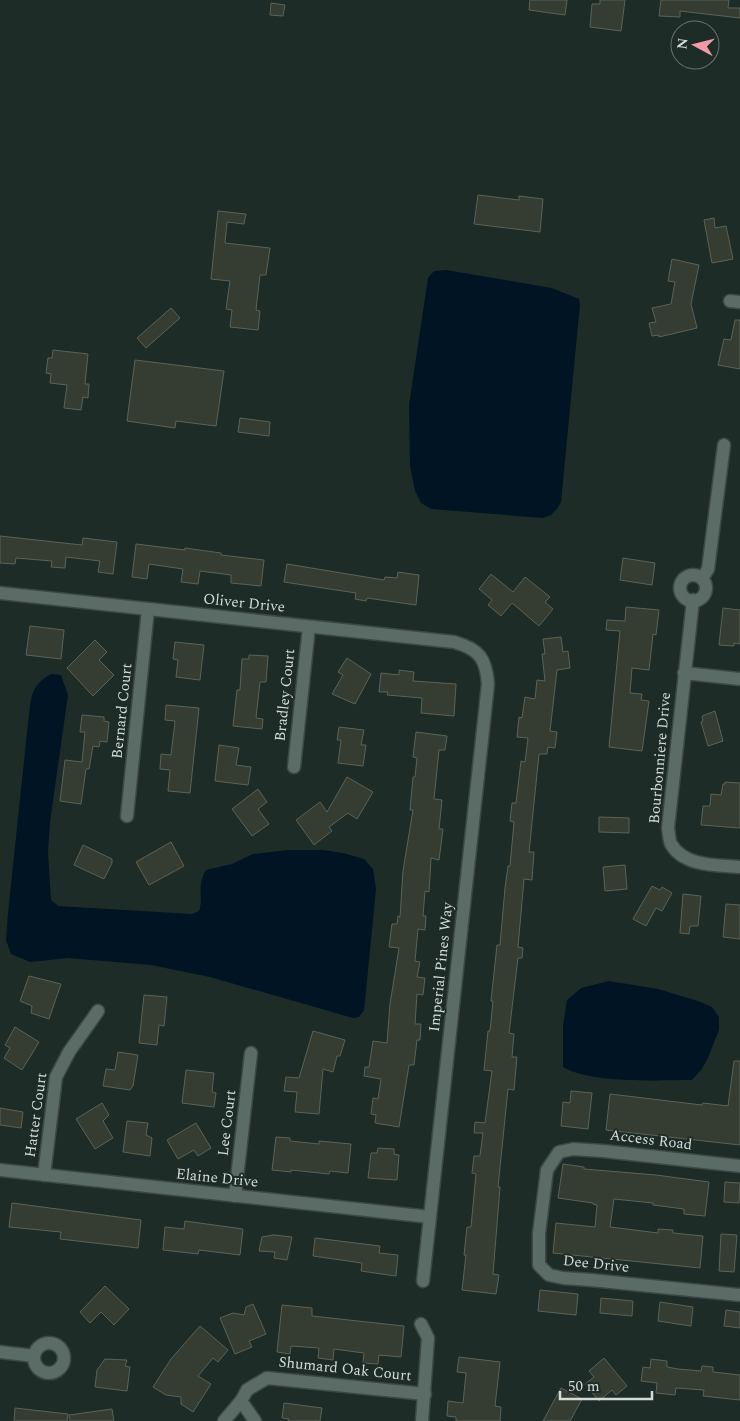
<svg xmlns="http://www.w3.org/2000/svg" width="740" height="1421" font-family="Spectral,serif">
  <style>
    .water { fill: #001424 }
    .building { fill: #353d33; stroke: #5a6358 }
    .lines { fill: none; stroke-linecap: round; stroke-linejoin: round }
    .minor-casing { stroke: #3c4844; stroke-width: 15 }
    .minor { stroke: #5b6b65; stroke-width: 12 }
    .labels { text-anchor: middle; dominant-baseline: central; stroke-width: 4; stroke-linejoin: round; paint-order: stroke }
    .street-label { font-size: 15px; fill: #d3dcd9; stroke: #1e2c27 }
  </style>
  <rect width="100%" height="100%" fill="#1e2c27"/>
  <g class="water">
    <path d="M446 270 552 288 579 299 580 304 561 502 557 509 551 515 543 518 431 509 421 503 415 491 410 466 409 405 428 278 434 271Z"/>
    <path d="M51 674 61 675 68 695 50 822 48 852 51 900 58 906 192 914 199 911C204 897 196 887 206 870L232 864 253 854 288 850H323L343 853 364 859 373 869 376 889 366 991 364 1010 359 1017 353 1018 210 977 151 965 68 958 30 962 11 954 6 940 8 913 28 723C32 699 28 687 51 674Z"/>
    <path d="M609 981 658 989 698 1001 712 1007 719 1017V1030L707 1060 701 1070 692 1080C657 1080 592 1084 563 1067V1025L567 1000 581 988Z"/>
  </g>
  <g class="building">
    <path d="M530 0H567L565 15 529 10Z"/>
    <path d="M600 0H625L621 31 590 27 592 4H600Z"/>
    <path d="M661 0H729L728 8H740V18L680 11V17L659 16Z"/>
    <path d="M271 3 285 5 283 16 270 15Z"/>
    <path d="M478 195 519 200V196L543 199 540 232 474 224Z"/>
    <path d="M218 211 246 214 244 224 227 222 225 243 270 248 266 275H260L256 310 260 311 258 330 230 327 232 310 226 309 230 281 211 279Z"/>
    <path d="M714 218 715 228 726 226 733 259 712 263 704 220Z"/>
    <path d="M672 259 699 265 691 304 697 328 659 337V335L652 336 649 323 656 322 652 308 671 304 675 282 668 281Z"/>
    <path d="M171 308 180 318 146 348 137 338Z"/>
    <path d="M735 320H740V369L718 365 724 339 731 340Z"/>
    <path d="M53 350 88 354 85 384H89L88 398 83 397 81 410 64 408 67 385 50 383 51 374 46 373 48 358H52Z"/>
    <path d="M135 360 224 371 216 426 176 421 175 428 127 421Z"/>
    <path d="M240 418 270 422 269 436 238 432Z"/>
    <path d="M0 536 82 545 83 538 117 542 113 574 98 572 100 561 66 557 65 568 51 567 52 561 16 558 15 564 0 563Z"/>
    <path d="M136 544 185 550V548L221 553V555L264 560 261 586 231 583V575L200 571 198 584 181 582 183 569 149 564 147 579 132 577Z"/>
    <path d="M623 558 655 563 652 585 620 580Z"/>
    <path d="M287 564 384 580 385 577 397 578 398 572 419 575 416 605 367 598 366 601 355 599 356 593 284 582Z"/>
    <path d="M491 574 513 592 525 577 550 597 545 602 553 609 539 626 512 603 501 616 488 605 492 600 479 589Z"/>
    <path d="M626 607 659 610 656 635 653 634 649 670 632 668 630 693 642 694 641 700 649 701 642 751 609 747 620 631 606 630 607 620 625 621Z"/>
    <path d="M723 608 740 610V644L734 643V646L719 645Z"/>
    <path d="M30 626 64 630 61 659 26 655Z"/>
    <path d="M561 637 563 652 568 651 570 668 557 670 550 731 557 732 555 748 548 747 547 754H539L529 852H534L532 880 524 879 518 947 523 948 522 958H518L509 1033 514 1034 512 1057H517L514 1090 508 1089 498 1187H500L493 1274 499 1275 496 1294 462 1290 466 1255H464L467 1227H471L476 1174 472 1173 474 1156H480L483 1133H474L475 1122 485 1123 492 1071 484 1070 488 1031H490L493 1001H491L497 945H500L505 888 508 866H510L514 822 510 821 512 803H516L521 761 525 762 528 738 517 737 519 717 522 718 525 697 535 699 537 680 545 681 542 654H545L543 639Z"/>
    <path d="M95 640 107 652 99 660 114 675 93 696 67 668Z"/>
    <path d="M175 642 204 645 200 680 176 677 178 660 173 659Z"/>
    <path d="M249 655 268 656 266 682H260L256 718 263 719 262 729 233 726 237 690H240L242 659H249Z"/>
    <path d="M347 658 371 674 355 704 332 694 343 675 338 672Z"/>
    <path d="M399 670 414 672 413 681 456 684 454 716 421 713 422 698 387 695 388 692H379L381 673 399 675Z"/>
    <path d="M166 705 199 708 190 793 168 791 170 770 160 769 161 754 171 755 175 721 165 720Z"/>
    <path d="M715 711 723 741 708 746 701 722 703 721 702 716Z"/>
    <path d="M82 715 104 717V721L109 722 107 742 100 741 99 747 93 746 89 769H86L81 804 60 801 65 760 82 762 85 732H80Z"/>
    <path d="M339 727 364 730 361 745H366L363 766 338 763 341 740H337Z"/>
    <path d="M416 732 447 736 445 750H439L434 799 442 800 439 829H443L439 860 431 858 429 892 425 891 423 916H426L425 930 418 929 415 961 420 962 417 977 425 978 423 995 417 994 415 1024H421L420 1040H417L414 1065H409L399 1127 375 1123 376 1115 371 1114 373 1098 378 1099 381 1079 364 1076 365 1067H369L373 1041 387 1043 390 1004 399 948 389 947 392 924H397L398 916 400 917 403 871 413 810H410L413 777H415L417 758 413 757Z"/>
    <path d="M219 745 239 748 236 765 251 767 248 785 215 781Z"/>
    <path d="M347 777 373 792 357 819 348 813 329 827 332 831 314 845 296 820 320 802 327 812Z"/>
    <path d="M725 782 740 783V828L701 825 703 806H710L711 794 721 795 723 784H725Z"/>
    <path d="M258 789 267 802 258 809 269 824 252 836 232 809Z"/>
    <path d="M599 817 629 818V833L599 832Z"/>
    <path d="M171 842 184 866 149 885 136 862Z"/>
    <path d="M83 845 112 859V863L104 879 74 865Z"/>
    <path d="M625 865 627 889 605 891 603 867Z"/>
    <path d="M652 886 660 890 662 887 672 893 662 911 656 908 646 926 633 919Z"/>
    <path d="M683 894 701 896 698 926H690L689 934 680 933Z"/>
    <path d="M726 904 740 905V939L723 937Z"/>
    <path d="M29 976 61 984 49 1019 31 1013 32 1006 20 1001Z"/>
    <path d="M144 995 167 997 164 1026 159 1025 157 1045 139 1043Z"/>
    <path d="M15 1027 39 1042 22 1070 4 1058 10 1048 5 1045Z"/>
    <path d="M313 1031 345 1040 340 1056H337L333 1072 323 1069 319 1114 295 1112 297 1092 284 1091 286 1077 299 1078Z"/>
    <path d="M118 1052 138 1055 133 1086 130 1090 103 1086 106 1069 115 1070Z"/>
    <path d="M734 1061H740V1145L606 1130 610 1094 702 1105 703 1103 728 1106Z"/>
    <path d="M186 1070 214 1073 212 1092 216 1093 214 1107 182 1103Z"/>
    <path d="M571 1091 592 1093 588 1129 561 1126 563 1102 570 1103Z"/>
    <path d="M102 1103 109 1115 103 1121 113 1138 95 1149 76 1119Z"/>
    <path d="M0 1108 23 1112 21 1128 0 1125Z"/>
    <path d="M127 1121 148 1123 146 1135 152 1138 150 1156 123 1152Z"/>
    <path d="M196 1123 211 1148 198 1156 194 1150 178 1159 167 1140Z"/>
    <path d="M276 1137 290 1138V1141L319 1144V1141L351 1144 348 1173 330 1171 329 1174 291 1170V1172L272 1170Z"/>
    <path d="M378 1148 394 1149V1154L399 1155 397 1180 368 1178 371 1153H377Z"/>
    <path d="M563 1164 584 1167V1169L656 1175 709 1182 705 1216 684 1214V1209L653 1205V1203L614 1199 610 1227 658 1233V1229L673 1230V1233L703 1236 700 1268 553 1253 556 1223 595 1227 597 1205 593 1204V1203L558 1198Z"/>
    <path d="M725 1182 740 1183 739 1203 724 1202Z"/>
    <path d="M12 1203 141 1220 138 1248 60 1239 61 1232 9 1227Z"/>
    <path d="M185 1221 243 1229 240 1255 199 1250 198 1254 163 1250 165 1227 184 1229Z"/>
    <path d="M721 1234 737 1235 734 1272 719 1271Z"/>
    <path d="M273 1235 292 1237 287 1260 274 1258 275 1252 259 1251 262 1237Z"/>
    <path d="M315 1238 380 1246 379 1253 398 1255 396 1276 361 1271 362 1263 313 1256Z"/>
    <path d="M105 1286 129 1309 114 1325 101 1312 90 1323 80 1312Z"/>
    <path d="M540 1290 578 1294 576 1315 538 1311Z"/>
    <path d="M601 1298 633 1301 632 1316 600 1313Z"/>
    <path d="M660 1302 693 1307 691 1326 658 1321Z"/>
    <path d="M253 1304 266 1334 249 1341 252 1347 235 1354 220 1318 233 1313 244 1315 246 1307Z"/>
    <path d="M282 1305 312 1308V1316L404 1326 401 1357 379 1355 378 1364 363 1363 364 1353 334 1349 333 1360 318 1358 319 1348 291 1346 290 1354 277 1352Z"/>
    <path d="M726 1310 740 1312V1328L724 1326Z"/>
    <path d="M200 1326 228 1350 218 1362 213 1358 198 1376 211 1384 193 1412 181 1404V1397L166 1395 153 1387 171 1359Z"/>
    <path d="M459 1357 500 1362 495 1406 501 1407 500 1421H456V1417L447 1416 448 1401 463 1403 466 1373 457 1372Z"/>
    <path d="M604 1358 627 1386 616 1395 612 1390 599 1401 585 1384 594 1377 589 1371Z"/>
    <path d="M105 1359 127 1360 125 1366 130 1367 127 1391 95 1387 97 1370Z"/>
    <path d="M651 1359 667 1361V1367L678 1369 701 1371 702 1366 713 1367V1372L740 1375V1400L703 1396 704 1390 676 1388 675 1395 656 1393 657 1383 641 1381 643 1367 650 1368Z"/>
    <path d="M561 1388 582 1399 570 1421H543Z"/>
    <path d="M284 1403 322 1408 320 1421H288L289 1419 282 1418Z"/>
    <path d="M15 1408 68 1414 67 1421H14Z"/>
    <path d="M112 1409 114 1421H70L69 1415Z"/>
  </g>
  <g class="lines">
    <defs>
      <g id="minor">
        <path d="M730 301 740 302"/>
        <circle cx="693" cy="588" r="13"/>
        <path d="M702 579 708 569 724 445"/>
        <path d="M0 593 454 642C479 649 486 658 488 684L423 1281"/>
        <path d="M693 600 668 828C669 833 669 840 671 844 684 867 718 865 740 867"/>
        <path d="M684 673 740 679"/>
        <path d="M294 767 309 627"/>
        <path d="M127 816 148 609"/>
        <path d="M740 1166 603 1151 573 1149 559 1152 547 1170 539 1233V1265L549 1275 563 1278 591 1280 740 1295"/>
        <path d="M0 1170 430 1217"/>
        <path d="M44 1175 56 1077 69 1052 98 1011"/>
        <path d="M235 1196 251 1053"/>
        <path d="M421 1324 428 1338 422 1421"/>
        <circle cx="49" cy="1358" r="15"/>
        <path d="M0 1352 34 1356"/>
        <path d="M241 1401 255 1421"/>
        <path d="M224 1421 241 1401 247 1390 267 1378 425 1394"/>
      </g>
    </defs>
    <use href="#minor" class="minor-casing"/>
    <use href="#minor" class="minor"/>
  </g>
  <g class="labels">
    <g class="street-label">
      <text transform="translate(244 603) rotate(6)">Oliver Drive</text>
      <text transform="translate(285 695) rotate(-84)">Bradley Court</text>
      <text transform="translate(122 711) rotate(-84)">Bernard Court</text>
      <text transform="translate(660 758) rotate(-85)">Bourbonniere Drive</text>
      <text transform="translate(441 967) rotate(-84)">Imperial Pines Way</text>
      <text transform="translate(36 1115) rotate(-82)">Hatter Court</text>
      <text transform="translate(227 1123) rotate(-83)">Lee Court</text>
      <text transform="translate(651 1140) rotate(7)">Access Road</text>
      <text transform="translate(217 1178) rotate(6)">Elaine Drive</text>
      <text transform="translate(596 1264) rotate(6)">Dee Drive</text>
      <text transform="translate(345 1369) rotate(6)">Shumard Oak Court</text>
    </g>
  </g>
  <g transform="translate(695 45) rotate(277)"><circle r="24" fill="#1e2c27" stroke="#66726e"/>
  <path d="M0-4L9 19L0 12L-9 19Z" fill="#f39aa8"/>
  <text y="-8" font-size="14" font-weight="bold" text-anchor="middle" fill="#d3dcd9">N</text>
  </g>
  <path d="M560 1391v8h92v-8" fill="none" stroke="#d3dcd9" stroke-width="2.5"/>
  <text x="568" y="1391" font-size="15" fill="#d3dcd9" stroke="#1e2c27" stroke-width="4" paint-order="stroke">50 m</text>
</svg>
